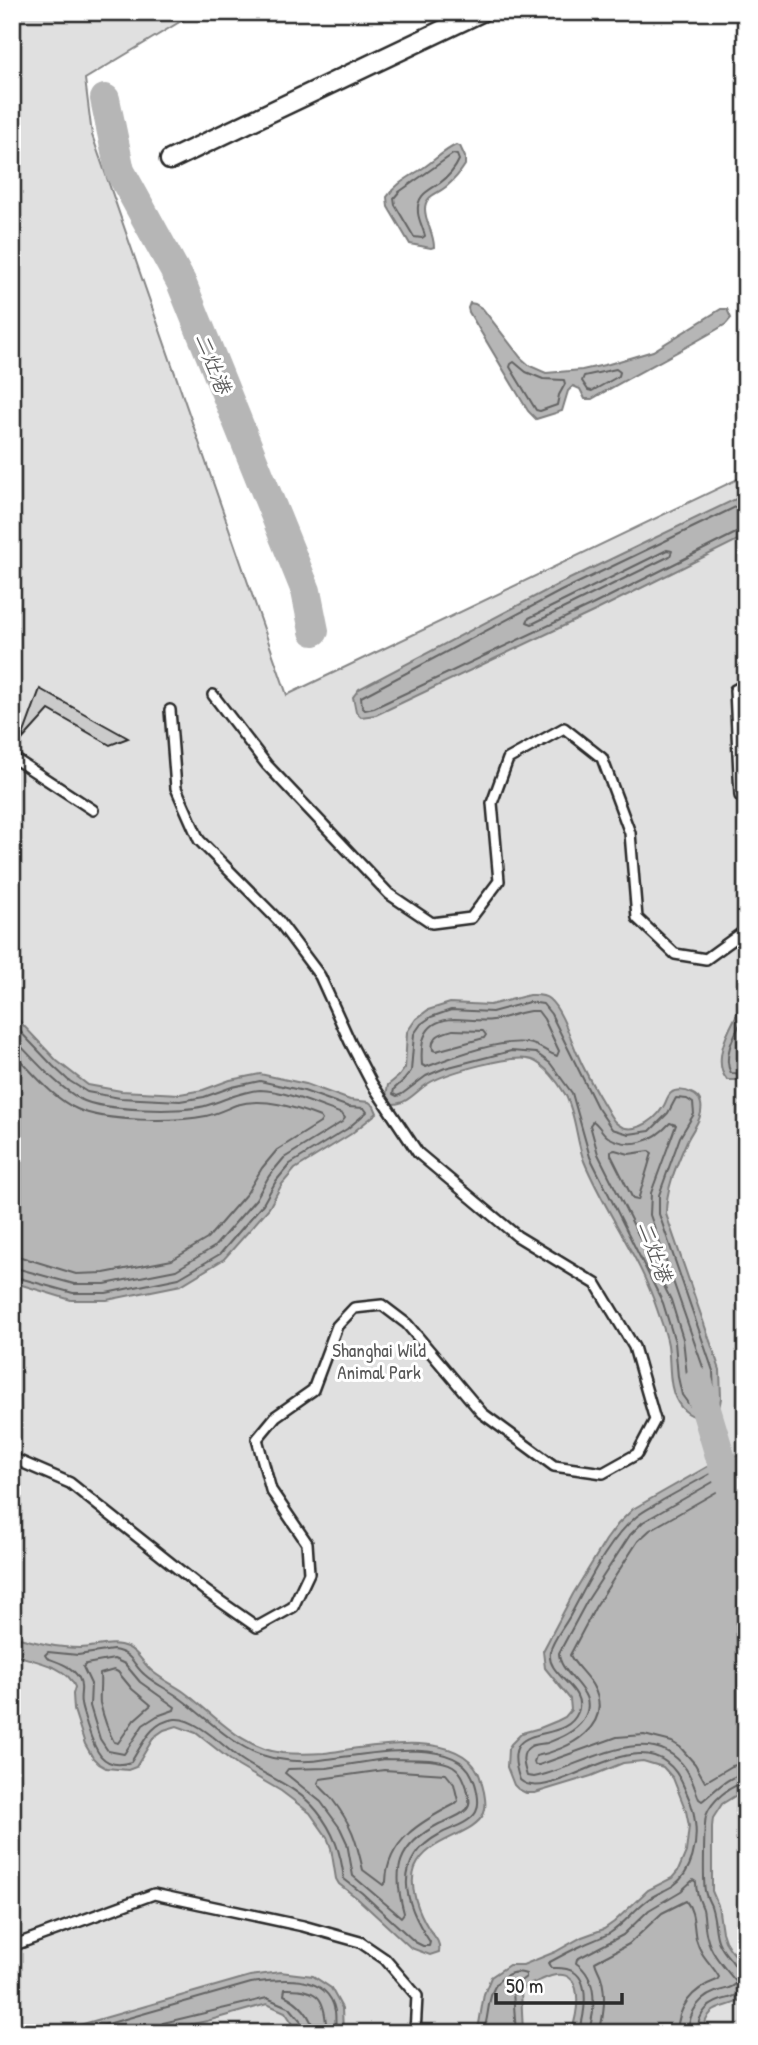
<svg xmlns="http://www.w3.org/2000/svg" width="758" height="2045" font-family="'Patrick Hand','LXGW WenKai TC',sans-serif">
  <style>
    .green { fill: #e0e0e0; stroke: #868686; stroke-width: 2 }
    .water { fill: #b6b6b6; stroke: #7e7e7e; stroke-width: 2 }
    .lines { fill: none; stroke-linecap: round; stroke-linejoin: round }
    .shore { stroke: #636363; stroke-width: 2 }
    .river { stroke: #b6b6b6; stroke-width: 30 }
    .building { fill: #cbcbcb; stroke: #2b2b2b; stroke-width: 2 }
    .lane-casing { stroke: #2b2b2b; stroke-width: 14 }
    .street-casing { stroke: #2b2b2b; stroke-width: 23 }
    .lane { stroke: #fff; stroke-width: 9 }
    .street { stroke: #fff; stroke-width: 18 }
    .labels { text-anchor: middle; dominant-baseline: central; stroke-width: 6; stroke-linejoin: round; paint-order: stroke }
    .park-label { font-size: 19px; fill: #585858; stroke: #fff }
    .water-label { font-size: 21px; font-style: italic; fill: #5c5c5c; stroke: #fff }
  </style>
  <rect width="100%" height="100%" fill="#fff"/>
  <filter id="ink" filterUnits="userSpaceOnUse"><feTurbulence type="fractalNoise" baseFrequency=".0143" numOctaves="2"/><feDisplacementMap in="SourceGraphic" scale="14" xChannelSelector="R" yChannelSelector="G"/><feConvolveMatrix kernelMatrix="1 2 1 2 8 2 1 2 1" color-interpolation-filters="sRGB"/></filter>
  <g filter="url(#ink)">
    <path class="green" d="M12 12H196L85 79 92 135 287 695 746 475V2033H290L289 2027 269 2033H12Z"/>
    <g class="water">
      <path d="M456 145 460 146 465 157V165C460 173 454 180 447 186 438 194 425 195 425 209 425 222 434 233 434 247L431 248 410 244 388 207 387 197C396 183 410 177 423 168 435 160 443 151 456 145Z"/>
      <path d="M470 303 475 304 483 309 521 358 530 366 546 373 582 370 609 364 653 351 721 309H727L731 318 726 324C682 351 636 373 592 399H585L580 389 573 386 568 391 562 411 536 419 528 411 469 312 468 308Z"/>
      <path d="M746 494V536L595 611 376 715 361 717 356 712 353 697 359 689 557 585Z"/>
      <path d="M529 995C535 995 544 994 549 999 561 1009 570 1037 576 1051 584 1070 595 1090 606 1108 608 1112 611 1117 614 1121 630 1138 654 1122 663 1107 666 1103 667 1096 671 1093 676 1089 686 1090 691 1093 696 1095 700 1098 701 1104 704 1118 691 1131 686 1143 676 1166 666 1189 666 1214L720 1370 721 1398 718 1415 715 1420C704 1421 688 1416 681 1407 667 1390 671 1365 668 1345 666 1333 661 1321 657 1309 640 1257 605 1212 584 1161 576 1140 576 1114 565 1094 558 1082 545 1065 532 1060 515 1053 446 1073 429 1083 417 1090 408 1104 393 1104L386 1095 388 1085 399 1076 405 1068 407 1032 416 1019 428 1010 450 1003 490 1005Z"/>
      <path d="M746 998V1080H727C709 1058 734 1020 746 998Z"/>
      <path d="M12 1009 21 1023 57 1061 88 1085 121 1091 180 1094 203 1090 230 1080 260 1074 306 1084 350 1100 369 1102 374 1106 377 1113 351 1134 295 1169 282 1184 269 1208 224 1259 181 1285 107 1300H71L12 1282Z"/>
      <path d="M733 1455 746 1458V1789L722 1804 713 1818 712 1827V1891L718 1905 722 1932 725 1941 730 1949 741 1962 746 1975 745 1998C725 2011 707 2001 703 2033H571C580 2006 585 1959 541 1980 534 1983 527 1985 521 1990L523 2033H475L479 2024 484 1994 491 1977 509 1965H523L555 1952 582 1937 604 1929 614 1922 648 1890 672 1878 678 1871 686 1852 689 1826 686 1811 673 1778 663 1767 643 1761 623 1763 591 1776 535 1793H526L518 1789 514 1785 507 1767 508 1749 511 1744 522 1733 540 1728 557 1721 565 1717 571 1710 570 1699 545 1668 543 1651 573 1594 606 1540 618 1524 633 1509 721 1459Z"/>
      <path d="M12 1636C34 1642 57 1648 80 1648 96 1648 112 1640 127 1647 139 1652 143 1664 153 1672 163 1680 174 1685 184 1692 215 1715 241 1748 282 1753 296 1754 310 1754 324 1753 364 1748 455 1727 478 1772 481 1778 482 1785 484 1792 485 1799 487 1806 484 1813 474 1836 428 1837 415 1868 408 1887 419 1913 429 1929 434 1936 441 1942 439 1952L430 1955 411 1948 357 1898 339 1884 336 1879 331 1848 327 1837 310 1813 281 1791 238 1766 196 1733 177 1726 164 1730 154 1737 136 1767 128 1770 106 1768 99 1764 93 1758 85 1744 74 1710 73 1694 75 1687C67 1665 32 1661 12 1654Z"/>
      <path d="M280 1972 313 1976 331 1988 342 2008 343 2033H299L285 2012 267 2004 207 2021 150 2033H52L250 1976Z"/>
    </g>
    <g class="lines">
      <g class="shore">
        <path d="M453 154 457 155 459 160C455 169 448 177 440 183 428 191 416 195 418 213 419 221 423 228 425 236L422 238 414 237 395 205 394 198 399 192Z"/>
        <path d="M514 362 526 372 543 379 564 380 565 384 559 395 557 405 540 411 536 410 510 367 511 364Z"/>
        <path d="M616 369 620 372 619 376 592 391 588 390 582 381 584 376Z"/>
        <path d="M746 502 561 591 361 697 362 707 365 710 374 708 592 605 740 531 746 530"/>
        <path d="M667 550 672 551 670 556 532 624 527 622 529 618Z"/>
        <path d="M529 1002 543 1004 551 1014 597 1107 612 1129 629 1134 650 1131 668 1113 676 1098 687 1099 693 1103 694 1114 680 1137 659 1195V1214L713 1371 714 1398 710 1412 690 1406 682 1395 678 1377 675 1342 663 1303 590 1157 572 1093 550 1063 536 1053 511 1051 445 1068 426 1076 402 1094 397 1096 393 1094 394 1089 404 1080 411 1071 414 1034 421 1024 431 1017 451 1010 492 1012Z"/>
        <path d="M530 1011H538L544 1019 559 1051 557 1056C547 1053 540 1045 528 1043 501 1039 451 1057 426 1067L422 1065C420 1040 424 1020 454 1019 467 1019 480 1022 493 1020 505 1018 517 1013 530 1011Z"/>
        <path d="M746 1013C737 1030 721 1055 731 1073L746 1074"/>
        <path d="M12 1023 53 1066 68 1080 87 1092 120 1098 180 1101 204 1097 232 1087 260 1081 304 1091 349 1107 364 1108 367 1112 347 1129 290 1164 276 1181 263 1204 220 1254 179 1278 106 1293H73L12 1276"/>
        <path d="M453 1030 483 1031 486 1035 484 1038 436 1051 433 1050C430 1036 442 1033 453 1030Z"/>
        <path d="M12 1037C33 1058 54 1084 80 1099 103 1111 183 1113 208 1105 225 1100 241 1091 260 1090 283 1090 320 1106 342 1114L345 1118 342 1122 284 1158 269 1176 256 1199 214 1247 176 1270 105 1284H74L12 1267"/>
        <path d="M12 1052C32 1071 51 1097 77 1109 105 1122 175 1122 206 1116 216 1114 226 1109 236 1105 264 1097 294 1107 320 1117L322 1120 320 1123 277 1150 262 1168 247 1193 207 1239 172 1260 104 1273 76 1274 21 1257H12"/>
        <path d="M593 1121C599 1125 602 1133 608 1137 631 1150 654 1141 670 1123L676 1125 651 1193 650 1215 705 1373V1398L703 1401 695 1399 688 1385 683 1339 671 1300 598 1154 590 1125Z"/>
        <path d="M615 1150 629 1154 649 1151 652 1153 638 1200 633 1199 611 1155V1151Z"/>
        <path d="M746 1472 736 1471 727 1474 643 1522 630 1535 587 1601 559 1653C559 1677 602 1691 583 1720 575 1732 560 1738 547 1743 542 1744 536 1744 531 1746 519 1753 524 1766 527 1776L534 1777C580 1769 650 1716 686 1769 692 1778 695 1789 699 1799L702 1801C715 1791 728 1775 746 1774"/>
        <path d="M746 1483H732L650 1530 638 1541 596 1606 570 1655C575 1666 587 1675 593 1686 615 1726 568 1750 536 1756L534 1762 535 1765H539L617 1737 644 1735 672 1742 680 1747 695 1764 705 1782 732 1766 746 1763"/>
        <path d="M113 1650C133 1653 132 1664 145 1675 156 1685 170 1690 181 1699 212 1722 239 1754 279 1759 295 1762 311 1762 327 1759 362 1755 454 1735 472 1776 476 1784 481 1803 476 1812 470 1823 451 1828 440 1834 391 1861 404 1903 430 1942L429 1946H423L415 1942 362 1893 344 1879C341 1853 334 1832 317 1811 298 1787 267 1777 242 1760 226 1749 196 1717 175 1719 150 1722 143 1744 131 1762 101 1772 94 1747 87 1725 85 1718 82 1711 81 1704 79 1694 84 1687 79 1678 72 1666 58 1662 47 1658L45 1655 48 1652 78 1655Z"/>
        <path d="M114 1659 125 1664 140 1682 175 1707 174 1710 157 1716 143 1725 124 1754 108 1751 100 1739 90 1706 91 1684 83 1667 86 1664Z"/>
        <path d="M114 1670 118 1672 132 1689 151 1705 134 1720 118 1743 114 1742C108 1731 103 1715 100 1703 99 1697 101 1683 100 1674Z"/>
        <path d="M384 1759C402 1760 438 1757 453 1766 461 1771 464 1779 467 1788 468 1794 472 1804 467 1809 461 1816 448 1820 439 1824 397 1846 392 1870 404 1913L401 1917 353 1876 347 1843 340 1828 321 1802 285 1773 288 1769 327 1768Z"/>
        <path d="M384 1770 446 1774 454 1784 458 1801 455 1804C422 1821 387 1840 386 1882L383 1885 363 1870C356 1839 352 1825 332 1799 328 1793 321 1789 318 1783L320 1779Z"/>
        <path d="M746 1783C731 1784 711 1801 706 1816 704 1825 703 1880 705 1891 706 1897 709 1901 711 1906 719 1931 710 1937 731 1960 736 1966 736 1972 746 1973"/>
        <path d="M76 2033 251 1983C278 1979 328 1972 335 2011 336 2018 335 2026 336 2033"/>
        <path d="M158 2033 159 2027 163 2023 267 1998 290 2008 300 2020 305 2033"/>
        <path d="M314 2033C312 2016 299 2002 284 1995L285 1989C322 1988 324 2000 327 2033"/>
        <path d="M483 2033C491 2013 485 1989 505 1976 513 1971 519 1971 526 1974V1977L518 1983 513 1991 516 2033"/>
        <path d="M579 2033C584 2017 591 1983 574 1972 567 1967 558 1968 551 1968L548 1963C559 1957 570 1951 581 1946 591 1941 601 1938 610 1933 624 1924 633 1911 646 1901 655 1894 665 1891 674 1885 692 1872 698 1844 695 1822 694 1809 689 1798 684 1787 649 1703 553 1810 520 1780 497 1716 564 1748 578 1712 587 1687 546 1676 550 1652 553 1639 565 1626 571 1614 588 1583 608 1540 636 1517 644 1510 654 1506 663 1500 683 1489 704 1477 724 1466L735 1462 746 1463"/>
        <path d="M588 2033C596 2010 598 1978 576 1963L577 1959 623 1935 649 1910 681 1891 693 1880 696 1882C696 1893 699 1899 703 1909 705 1918 704 1928 707 1937 711 1955 726 1969 737 1983 732 1988 729 1988 722 1990 700 1995 689 2011 688 2033"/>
        <path d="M599 2033C604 2015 606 1994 601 1977 599 1971 596 1967 595 1962L629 1944 662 1913 686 1901C695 1912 693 1925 696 1939 701 1957 711 1963 719 1977L717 1980C692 1989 678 2006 677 2033"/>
        <path d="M697 2033C698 2012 709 2002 729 1998 735 1996 740 1993 746 1993"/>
      </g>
      <g class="river">
        <path d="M105 99 120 171 181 282 306 591 314 631"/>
        <path d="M698 1383 721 1459 746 1529"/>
      </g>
    </g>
    <path class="building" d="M40 689 128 738 110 745 49 710 21 741Z"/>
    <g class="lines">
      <defs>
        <g id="lane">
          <path d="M746 684 735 690 740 796 746 801"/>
          <path d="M213 695 267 765 389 894 432 923 471 918 499 881 492 803 508 759 564 728 602 758 630 833 637 918 675 954 706 959 746 930"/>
          <path d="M12 757 93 810"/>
          <path d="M12 1458 70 1483 207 1592 257 1627 293 1607 309 1573 307 1543 271 1490 257 1439 276 1416 313 1390 337 1326 354 1308 382 1305 407 1324 482 1413 554 1466 603 1473 637 1454 655 1420 634 1347 596 1284 517 1236 418 1153 372 1084 350 1042 320 976 278 920 199 840 176 788 170 710"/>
          <path d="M12 1946 154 1894 303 1926 360 1942 385 1959 417 1996 415 2033"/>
        </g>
        <path id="street" d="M170 160 481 12"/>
      </defs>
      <use href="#lane" class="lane-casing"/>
      <use href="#street" class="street-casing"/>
      <use href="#lane" class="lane"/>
      <use href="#street" class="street"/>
    </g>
  </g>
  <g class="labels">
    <g class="park-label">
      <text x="379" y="1350">Shanghai Wild<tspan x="379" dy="22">Animal Park</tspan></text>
    </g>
    <g class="water-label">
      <text transform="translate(213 363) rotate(68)">二灶港</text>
      <text transform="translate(655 1251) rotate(70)">二灶港</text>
    </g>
  </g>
  <rect width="758" height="2045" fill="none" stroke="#fff" stroke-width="42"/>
  <rect x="21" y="21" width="716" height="2003" fill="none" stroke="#2b2b2b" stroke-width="2.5" filter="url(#ink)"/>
  <path d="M496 1993v10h126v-10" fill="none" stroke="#2b2b2b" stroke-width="3.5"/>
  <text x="506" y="1993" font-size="21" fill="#2b2b2b" stroke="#ffffff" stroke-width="5" paint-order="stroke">50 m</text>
</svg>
